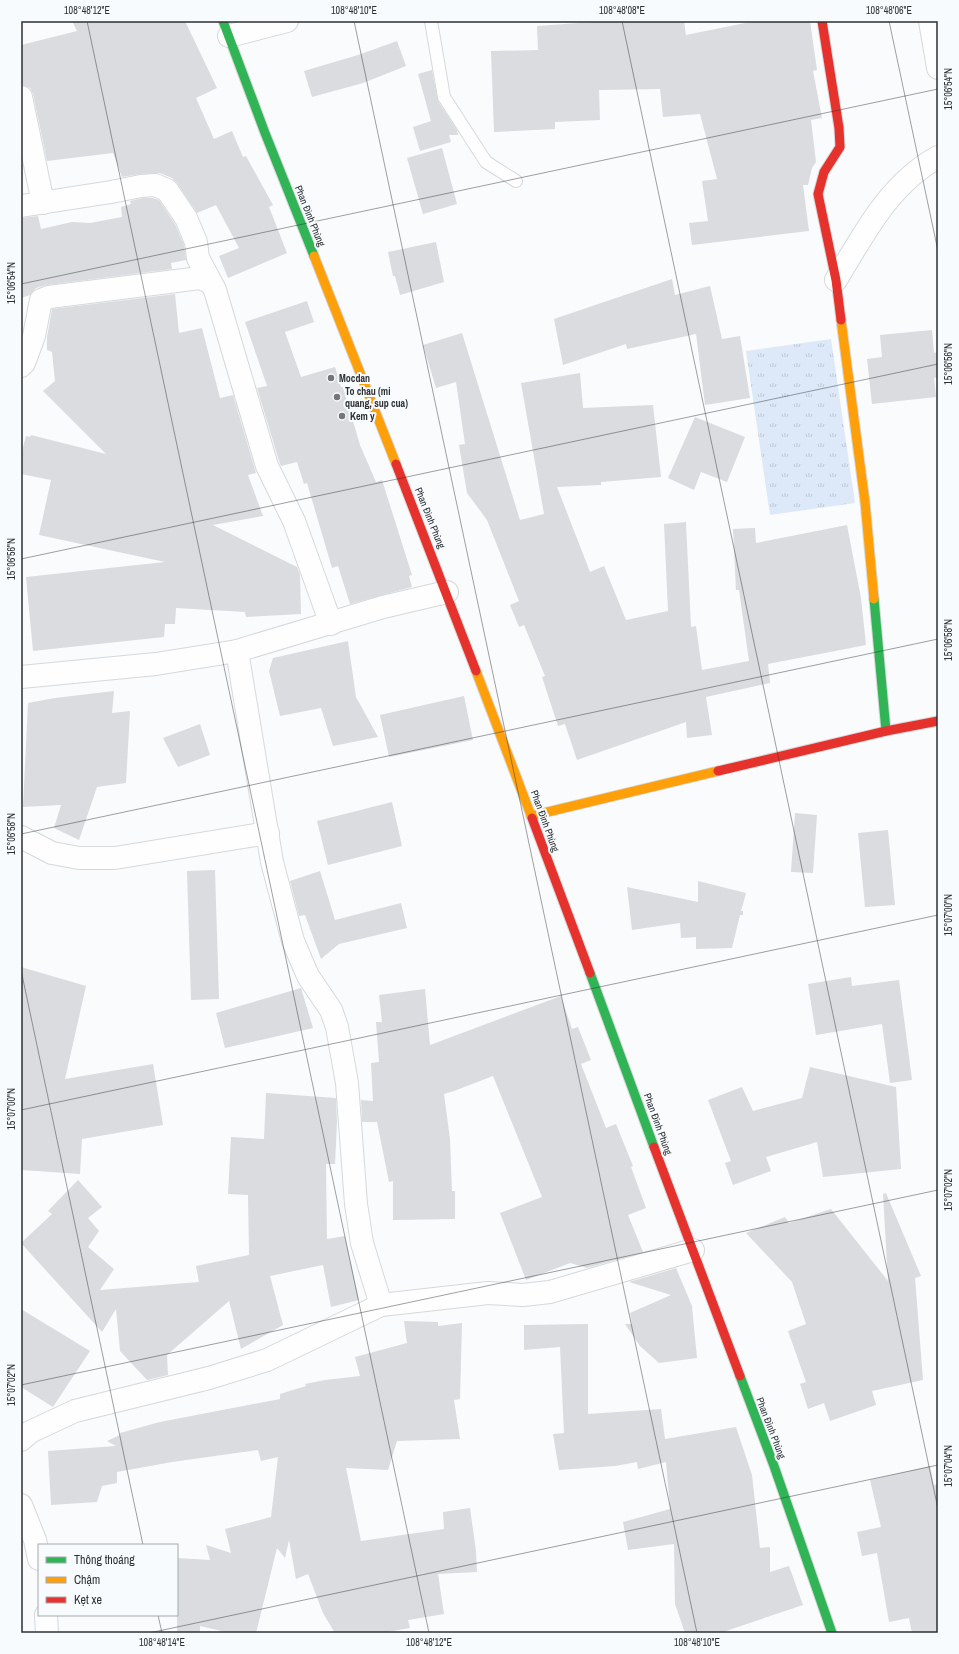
<svg xmlns="http://www.w3.org/2000/svg" width="959" height="1654" font-family="'Archivo Narrow',sans-serif">
  <style>
    .grass { fill: url(#grass-tufts) }
    .building { fill: #dadcdf }
    .lines { fill: none; stroke-linecap: round; stroke-linejoin: round }
    .lane-casing { stroke: #d6d8da; stroke-width: 14 }
    .street-casing { stroke: #d6d8da; stroke-width: 24 }
    .fast-casing { stroke: #d6d8da; stroke-width: 11 }
    .slow-casing { stroke: #d6d8da; stroke-width: 11 }
    .jam-casing { stroke: #d6d8da; stroke-width: 11 }
    .lane { stroke: #fefeff; stroke-width: 12 }
    .street { stroke: #fefeff; stroke-width: 22 }
    .fast { stroke: #30b455; stroke-width: 9 }
    .slow { stroke: #ff9f0a; stroke-width: 9 }
    .jam { stroke: #e5322d; stroke-width: 9 }
    .ticks { fill: none; stroke: #2c2f32; stroke-width: 1; stroke-opacity: 0.45 }
    .poi-dot { fill: #747679; stroke: #f8fbfe; stroke-width: 1.5 }
    .labels { text-anchor: middle; dominant-baseline: central; stroke-width: 4; stroke-linejoin: round; paint-order: stroke }
    .street-label { font-size: 10px; fill: #2c2f32; stroke: #f8fbfe }
    .poi-label { font-size: 10px; font-weight: bold; fill: #2c2f32; stroke: #f8fbfe; text-anchor: start }
    .neatline { fill: none; stroke: #2c2f32; stroke-width: 1.5 }
    .ticks-label { font-size: 10px; text-anchor: middle; fill: #2c2f32 }
  </style>
  <defs>
    <pattern id="grass-tufts" width="24" height="20" patternUnits="userSpaceOnUse"><rect width="24" height="20" fill="#dde9f8"/><path d="M3 7l-1-3M5 7V3M7 7l1-3M15 17l-1-3M17 17v-4M19 17l1-3" fill="none" stroke="#bec8d5"/></pattern>
  </defs>
  <rect width="100%" height="100%" fill="#f9fbfd"/>
  <path class="grass" d="M831 339 855 503 770 515 746 351Z"/>
  <g class="building">
    <path d="M72 21H185L217 88 196 98 214 139 232 131 243 157 246 156 273 205 269 207 287 253 228 278 219 256 239 248 216 205 197 213 177 183 172 178 160 173 140 174 122 177 113 153 47 161 33 94 30 88 21 85V45L77 31Z"/>
    <path d="M607 21H684L686 35 755 21H810L817 70 813 71 822 118 811 120 816 162 812 168 808 185H803L809 231 692 245 689 223 708 221 702 181 717 179 700 114 663 117 660 89 599 90 600 120 555 122V129L494 132 491 51 538 50 537 26Z"/>
    <path d="M397 41 406 66 363 83 312 97 304 71 358 55Z"/>
    <path d="M432 70 438 101 457 130 458 135H449L451 142 420 151 413 127 431 121 418 74Z"/>
    <path d="M442 148 457 204 423 214 407 158Z"/>
    <path d="M143 198H153L159 200 175 224 184 245 186 260 171 263 172 269 47 285 36 288 30 295 21 298V218L38 216 41 229 72 222 90 223 122 217 121 207 131 204 130 201Z"/>
    <path d="M436 242 444 282 400 295 395 276H393L388 252Z"/>
    <path d="M672 279 675 295 710 286 722 339 740 336 750 398 705 405 696 334 627 349 626 344 563 365 554 319Z"/>
    <path d="M175 294 179 333 202 328 220 398 233 395 256 473 248 475 263 516 213 525 297 567 300 574 301 614 246 617 245 612 176 608 175 624H165L164 637 33 651 26 577 165 562 39 535 51 480 21 474V455L26 436 30 437 31 435 106 454 43 391 55 381 52 352 47 350V337L52 309Z"/>
    <path d="M307 301 314 322 285 332 301 377 335 367 341 387H343L360 445 376 482 382 480 412 575 409 576 412 587 350 604 338 566 332 568 307 483 304 484 297 462 281 466 279 461 257 388 267 386 245 322Z"/>
    <path d="M932 330 934 353 938 352V377L934 378 936 397 872 404 867 359 882 357 880 335Z"/>
    <path d="M462 333 520 520 544 514 521 383 580 373 583 408 653 405 661 477 601 482V485L557 487 590 572 604 566 626 620 668 611 664 524 686 522 691 627 696 626 702 670 749 661 739 590H736L733 529 755 528 756 543 847 525 861 598 866 645 768 664 770 683 706 697 712 735 687 738 686 722 577 760 565 724 558 726 542 677 545 676 524 625 519 627 510 605 519 601 487 520 467 493 459 445 465 444 456 382 436 388 423 345Z"/>
    <path d="M695 417 745 437 727 482 701 472 694 490 668 478Z"/>
    <path d="M348 641 356 697 378 737 333 746 321 708 280 716 269 671 273 658Z"/>
    <path d="M114 691 112 713 130 711 126 783 97 787 79 840 54 828 61 805 23 807 28 703 55 698Z"/>
    <path d="M464 696 473 740 389 757 380 715Z"/>
    <path d="M200 724 210 755 178 767 163 738Z"/>
    <path d="M392 802 402 846 328 865 317 821Z"/>
    <path d="M795 813 817 815 813 873 791 872Z"/>
    <path d="M888 830 895 905 865 907 858 833Z"/>
    <path d="M215 870 219 999 191 1000 187 871Z"/>
    <path d="M320 871 335 920 401 903 407 928 339 944 321 959 305 915 299 916 290 881Z"/>
    <path d="M698 881 746 893 741 911H743V915H740L732 948 696 949V937L681 938 680 923 632 930 627 887 698 902Z"/>
    <path d="M21 967 86 986 65 1079 153 1064 163 1125 82 1139 80 1174 21 1170Z"/>
    <path d="M851 977 852 986 899 980 912 1080 890 1083 882 1024 816 1035 808 984Z"/>
    <path d="M301 988 313 1028 225 1048 216 1013Z"/>
    <path d="M425 989 430 1045 561 996 572 1029 578 1027 591 1060 581 1064 606 1128 616 1124 633 1166 631 1167 646 1208 628 1215 643 1252 587 1268 570 1263 526 1280 500 1213 542 1197 493 1076 454 1091V1089V1091L444 1094 450 1139 452 1191H455V1219L393 1220V1181L389 1182 377 1122H362L361 1100 373 1101 371 1063 379 1062 376 1022H382L379 995Z"/>
    <path d="M810 1067 896 1087 901 1169 823 1177 817 1142 766 1157 771 1171 733 1185 725 1163 731 1161 708 1100 742 1087 753 1111 802 1098Z"/>
    <path d="M266 1093 336 1098 337 1122 335 1164H326L327 1239 345 1236 359 1300 331 1307 323 1265 270 1276 283 1325 241 1349 229 1301 167 1355 168 1375 147 1380 120 1351 116 1309 102 1332 21 1243 52 1214 48 1211 78 1180 102 1207 88 1218 99 1231 88 1247 114 1269 100 1290 199 1282 196 1266 249 1255 248 1195 228 1194 231 1137 264 1139Z"/>
    <path d="M886 1193 921 1276 915 1278 923 1380 872 1391 876 1405 830 1421 824 1403 808 1409 800 1384 806 1382 788 1331 806 1324 792 1282 746 1233 785 1217 789 1223 831 1209 888 1281 883 1194Z"/>
    <path d="M676 1268 692 1306 697 1358 659 1363 640 1346 625 1324H632L630 1313 671 1295 629 1282Z"/>
    <path d="M21 1309 90 1351 53 1407 21 1387Z"/>
    <path d="M404 1321 438 1322V1326L462 1323 460 1399 454 1400 460 1439 397 1441 388 1470 346 1468 361 1541 444 1529 443 1512 470 1508 476 1551 477 1572 438 1574 444 1614 408 1620 410 1628 381 1633H335L323 1613 308 1574 296 1579 289 1540 285 1558 277 1548 256 1633H230L200 1626V1633H177V1558L210 1560 206 1545 231 1553 225 1529 271 1517 278 1457 261 1461 258 1450 172 1462 117 1472V1483L102 1486 97 1502 51 1505 48 1451 116 1446 107 1441 120 1435V1433L160 1422 280 1399V1394L306 1386 305 1384 325 1380 360 1376 355 1357 407 1343Z"/>
    <path d="M588 1324V1414L661 1409 665 1439 736 1427 752 1475 760 1548 770 1547V1572L789 1566 803 1605 720 1633H685L675 1604 674 1544 628 1550 623 1522 670 1509 666 1462 638 1469 637 1462 615 1466 559 1470 553 1434 564 1433 560 1347 524 1350V1325Z"/>
    <path d="M930 1466 934 1485 938 1484V1633H912L909 1618 889 1622 877 1553 862 1556 857 1532 881 1527 870 1480Z"/>
  </g>
  <g class="lines">
    <defs>
      <path id="lane" d="M431 21 444 97 486 162 516 181"/>
      <g id="street">
        <path d="M930 21 938 68"/>
        <path d="M229 36 287 21"/>
        <path d="M21 97 43 203"/>
        <path d="M21 206 111 192 141 186 155 185 167 190 186 218 196 242 198 258 215 290 267 466 294 521 331 624"/>
        <path d="M836 280C864 234 889 184 938 157"/>
        <path d="M21 366 24 363 34 336 41 300 49 297 200 278 209 282"/>
        <path d="M237 651 272 862 293 941 308 976 331 1010 337 1027 347 1083 356 1204 362 1243 381 1305"/>
        <path d="M21 677 156 664 237 651 383 607 447 592"/>
        <path d="M21 837 52 853 79 858H115L268 833"/>
        <path d="M21 1440 30 1432 75 1411 209 1378 267 1360 381 1305 488 1293 523 1295 550 1292 693 1250"/>
        <path d="M21 1505 35 1540 39 1559"/>
        <path d="M46 1615 47 1633"/>
      </g>
      <g id="fast">
        <path d="M223 21 265 133 314 256"/>
        <path d="M874 599 886 731"/>
        <path d="M590 973 654 1147"/>
        <path d="M740 1376 774 1466 832 1633"/>
      </g>
      <g id="slow">
        <path d="M314 256 396 464"/>
        <path d="M841 320 865 502 874 599"/>
        <path d="M476 671 532 818"/>
        <path d="M531 816 718 771"/>
      </g>
      <g id="jam">
        <path d="M822 21 839 128 840 147 824 172 818 194 836 280 841 320"/>
        <path d="M396 464 476 671"/>
        <path d="M718 771 886 731 938 721"/>
        <path d="M532 818 590 973"/>
        <path d="M654 1147 740 1376"/>
      </g>
    </defs>
    <use href="#lane" class="lane-casing"/>
    <use href="#street" class="street-casing"/>
    <use href="#fast" class="fast-casing"/>
    <use href="#slow" class="slow-casing"/>
    <use href="#jam" class="jam-casing"/>
    <use href="#lane" class="lane"/>
    <use href="#street" class="street"/>
    <use href="#fast" class="fast"/>
    <use href="#slow" class="slow"/>
    <use href="#jam" class="jam"/>
  </g>
  <path class="ticks" d="M87 21 429 1633M354 21 697 1633M622 21 938 1509M889 21 938 251M21 284 938 89M21 559 938 364M21 834 938 639M21 970 143 1545M21 1110 938 915M21 1385 938 1190M158 1615 162 1633M149 1633 938 1465"/>
  <g class="poi-dot">
    <circle cx="331" cy="378" r="4"/>
    <circle cx="337" cy="397" r="4"/>
    <circle cx="342" cy="416" r="4"/>
  </g>
  <g class="labels">
    <g class="street-label">
      <text transform="translate(310 216) rotate(68)">Phan Đình Phùng</text>
      <text transform="translate(430 518) rotate(68)">Phan Đình Phùng</text>
      <text transform="translate(545 821) rotate(70)">Phan Đình Phùng</text>
      <text transform="translate(658 1124) rotate(70)">Phan Đình Phùng</text>
      <text transform="translate(771 1428) rotate(69)">Phan Đình Phùng</text>
    </g>
    <g class="poi-label">
      <text x="339" y="378">Mocdan</text>
      <text x="345" y="391">To chau (mi<tspan x="345" dy="12">quang, sup cua)</tspan></text>
      <text x="350" y="416">Kem y</text>
    </g>
  </g>
  <rect width="959" height="1654" fill="none" stroke="#f8fbfe" stroke-width="44"/>
  <rect x="38" y="1544" width="140" height="72" fill="#f8fbfe" stroke="#a6a9ac"/>
  <rect x="46" y="1557" width="20" height="6" fill="#30b455" stroke="#a6a9ac"/>
  <text x="74" y="1564" font-size="12" fill="#2c2f32">Thông thoáng</text>
  <rect x="46" y="1577" width="20" height="6" fill="#ff9f0a" stroke="#a6a9ac"/>
  <text x="74" y="1584" font-size="12" fill="#2c2f32">Chậm</text>
  <rect x="46" y="1597" width="20" height="6" fill="#e5322d" stroke="#a6a9ac"/>
  <text x="74" y="1604" font-size="12" fill="#2c2f32">Kẹt xe</text>
  <rect x="22" y="22" width="915" height="1610" class="neatline"/>
  <g class="ticks-label">
    <text x="87" y="14">108°48'12"E</text>
    <text x="354" y="14">108°48'10"E</text>
    <text x="622" y="14">108°48'08"E</text>
    <text x="889" y="14">108°48'06"E</text>
    <text transform="translate(948 89) rotate(-90)" y="4">15°06'54"N</text>
    <text transform="translate(11 283) rotate(-90)" y="4">15°06'54"N</text>
    <text transform="translate(948 364) rotate(-90)" y="4">15°06'56"N</text>
    <text transform="translate(11 559) rotate(-90)" y="4">15°06'56"N</text>
    <text transform="translate(948 640) rotate(-90)" y="4">15°06'58"N</text>
    <text transform="translate(11 834) rotate(-90)" y="4">15°06'58"N</text>
    <text transform="translate(948 915) rotate(-90)" y="4">15°07'00"N</text>
    <text transform="translate(11 1109) rotate(-90)" y="4">15°07'00"N</text>
    <text transform="translate(948 1190) rotate(-90)" y="4">15°07'02"N</text>
    <text transform="translate(11 1385) rotate(-90)" y="4">15°07'02"N</text>
    <text transform="translate(948 1466) rotate(-90)" y="4">15°07'04"N</text>
    <text x="162" y="1646">108°48'14"E</text>
    <text x="429" y="1646">108°48'12"E</text>
    <text x="697" y="1646">108°48'10"E</text>
  </g>
</svg>
